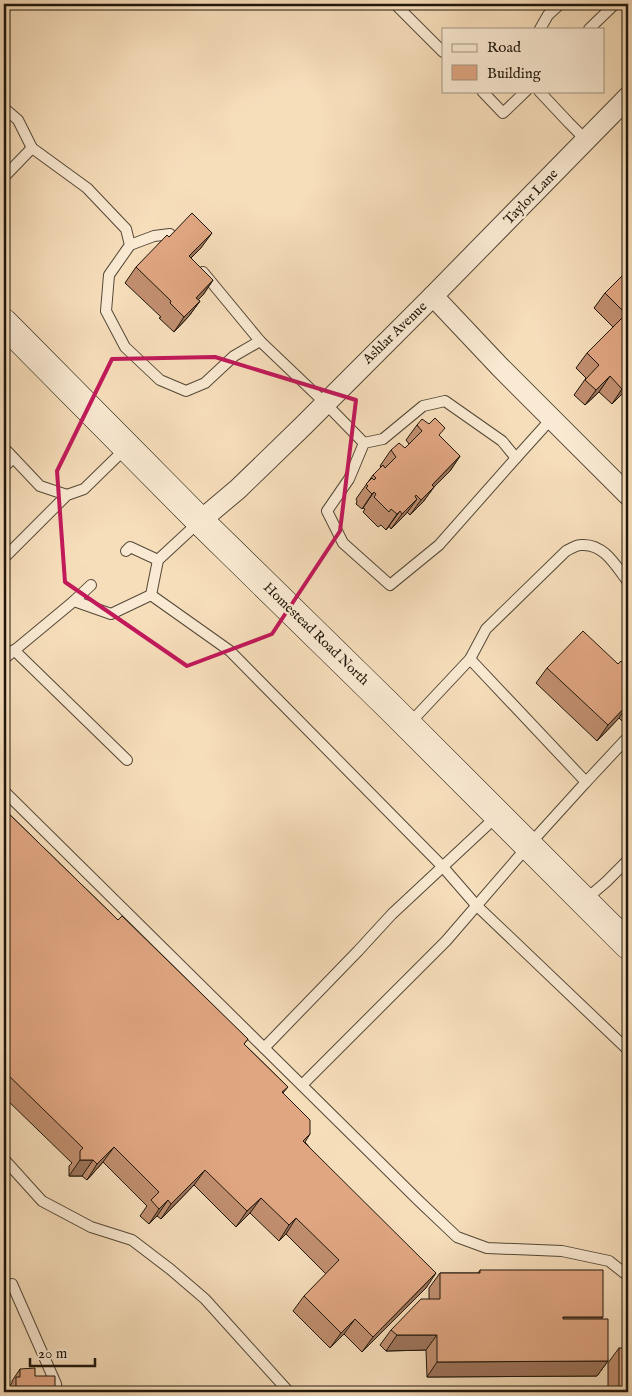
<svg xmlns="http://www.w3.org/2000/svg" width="632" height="1396" font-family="'IM FELL English',serif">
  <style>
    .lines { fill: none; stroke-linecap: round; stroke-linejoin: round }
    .lane-casing { stroke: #544837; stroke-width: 12 }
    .street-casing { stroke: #544837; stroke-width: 22 }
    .secondary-casing { stroke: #1e160b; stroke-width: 29 }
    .lane { stroke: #faead3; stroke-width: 10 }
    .street { stroke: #faead3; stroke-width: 20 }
    .secondary { stroke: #faead3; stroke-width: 28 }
    .wall { fill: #c18f70; stroke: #1e160b }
    .shaded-wall { fill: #9d745b; stroke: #1e160b }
    .building { fill: #e0a682; stroke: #1e160b }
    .marked { fill: none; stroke: #c2185b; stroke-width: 4; stroke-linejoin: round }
    .labels { text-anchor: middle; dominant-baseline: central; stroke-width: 5; stroke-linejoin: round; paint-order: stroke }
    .street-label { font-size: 14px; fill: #1e160b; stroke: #faead3 }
  </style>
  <rect width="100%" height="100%" fill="#f7debb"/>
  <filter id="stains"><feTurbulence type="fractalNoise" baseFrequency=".004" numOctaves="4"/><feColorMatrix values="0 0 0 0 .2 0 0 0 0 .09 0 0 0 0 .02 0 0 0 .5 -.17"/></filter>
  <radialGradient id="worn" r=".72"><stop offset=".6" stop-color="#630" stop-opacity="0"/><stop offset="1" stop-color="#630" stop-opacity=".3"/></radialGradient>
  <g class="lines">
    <defs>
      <g id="lane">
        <path d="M395 4 443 52"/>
        <path d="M540 29 548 15 560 4"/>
        <path d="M589 29 615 4"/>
        <path d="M482 91 503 113 526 91"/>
        <path d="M539 91 569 123 586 140"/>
        <path d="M4 108 18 120 32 148 87 188 126 229 130 245 109 275 106 311 125 347 160 380 186 391 205 383 234 356 260 341 325 403 364 443"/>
        <path d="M4 177 32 148"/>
        <path d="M130 245 154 236 170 234"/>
        <path d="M203 272 260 341"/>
        <path d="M445 401 502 441 516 458 439 545 390 585 343 543 327 511 349 479 364 443 383 439 423 406Z"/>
        <path d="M4 448 40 486 67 495"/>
        <path d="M516 458 552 418"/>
        <path d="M4 467 13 458"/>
        <path d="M126 551 130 547 158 560"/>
        <path d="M4 558 67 495 84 489 126 448"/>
        <path d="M151 595 230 651 443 867 476 905 628 1050"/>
        <path d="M74 601 91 585"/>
        <path d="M14 650 127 760"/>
        <path d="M4 659 74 601 111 614 151 595 158 560 199 522"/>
        <path d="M470 659 486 629 566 551C570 549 576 545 581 545 604 543 616 566 628 582"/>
        <path d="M586 782 628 737"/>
        <path d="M4 791 419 1201 457 1237 487 1248 562 1251 609 1261 628 1276"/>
        <path d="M585 900 606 882 628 860"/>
        <path d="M264 1048 358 951 392 914 497 816"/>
        <path d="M302 1085 446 941 528 846 586 782 470 659 409 724"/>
        <path d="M4 1159 42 1201 91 1227 132 1240 170 1269 205 1299 289 1392"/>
        <path d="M12 1284 56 1384 57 1392"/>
      </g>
      <g id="street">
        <path d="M433 296 500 367 628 495"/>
        <path d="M200 521 238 489 303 426 433 296 628 97"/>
      </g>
      <path id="secondary" d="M4 323 200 521 391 708 628 945"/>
    </defs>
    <use href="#lane" class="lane-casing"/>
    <use href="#street" class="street-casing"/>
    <use href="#secondary" class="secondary-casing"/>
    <use href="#lane" class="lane"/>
    <use href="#street" class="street"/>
    <use href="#secondary" class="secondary"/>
  </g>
  <g class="wall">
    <path d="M169 237 201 248 191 258 213 280 203 295 198 300 200 301 189 316 174 332 159 318 161 317 125 283 136 267Z"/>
    <path d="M628 270V388L612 404 599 392 585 405 574 395 586 378 576 368 587 353 613 327 594 308 605 293Z"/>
    <path d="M417 425 440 436 460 456 450 471 434 487 423 502 410 515 407 512 391 529 389 526 386 530 381 525 378 527 363 512 365 509 363 508 362 509 356 504 357 501 356 499 373 475 381 467 380 466 391 450 405 448 409 444 406 440Z"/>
    <path d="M618 664 628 668V727L619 718 597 741 536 683 547 668Z"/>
    <path d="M4 809 118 920 248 1039 244 1044 288 1087 283 1093 310 1134 305 1142 426 1288 362 1352 344 1334 330 1348 293 1311 304 1296 326 1274 286 1234 279 1241 250 1213 236 1227 194 1185 161 1219 157 1216 149 1224 140 1216 147 1206 103 1162 87 1180 82 1176H69V1166L72 1163 4 1097Z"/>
    <path d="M480 1270 601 1319 608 1361 597 1376 427 1377 426 1350 386 1351 380 1345 391 1330 429 1299V1288L440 1273H478Z"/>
    <path d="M619 1348 628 1392H608V1363Z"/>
    <path d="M20 1369 35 1376 55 1392H7V1389L12 1383V1381Z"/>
  </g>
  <g class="shaded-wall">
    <path d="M212 233 201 248 178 271 189 256Z"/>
    <path d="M213 280 203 295 185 313 196 298Z"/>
    <path d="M200 301 189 316 174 332 184 317Z"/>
    <path d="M610 376 599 392 585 405 596 390Z"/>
    <path d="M628 383V388L612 404 622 389Z"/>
    <path d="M460 456 450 471 434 487 423 502 410 515 432 485Z"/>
    <path d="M374 492 363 508 362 509 372 494Z"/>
    <path d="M417 499 406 514 391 529 402 514Z"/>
    <path d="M400 511 389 526 386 530 397 514Z"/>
    <path d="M628 704 619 718 597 741 608 725Z"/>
    <path d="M114 1147 103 1162 87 1180 97 1164Z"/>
    <path d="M80 1160H93L82 1176H69Z"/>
    <path d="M205 1170 194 1185 161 1219 171 1204Z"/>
    <path d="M261 1198 250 1213 236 1227 247 1211Z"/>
    <path d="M168 1200 157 1216 149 1224 159 1209Z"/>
    <path d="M296 1218 286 1234 279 1241 289 1225Z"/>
    <path d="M436 1273 426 1288 362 1352 373 1337Z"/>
    <path d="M563 1317H603L592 1332 552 1333Z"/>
    <path d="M355 1319 344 1334 330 1348 341 1333Z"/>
    <path d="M397 1335H437L426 1350 386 1351Z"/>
    <path d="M608 1361 597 1376 427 1377 437 1362Z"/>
  </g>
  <g class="building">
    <path d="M192 213 212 233 189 256 213 280 196 298 200 301 184 317 170 303 171 301 136 267 167 235 169 237Z"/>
    <path d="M628 270V383L622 389 610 376 596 390 585 380 599 365 587 353 626 314 605 293Z"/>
    <path d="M435 418 445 428 439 435 460 456 432 485 434 487 421 500 416 495 415 497 417 499 402 514 400 511 397 514 391 509 389 512 374 497 376 494 374 492 372 494 366 488 368 486 366 484 372 478 374 480 376 478 373 475 383 465 385 468 396 457 391 450 399 443 405 448 422 431 417 425 422 419 429 424Z"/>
    <path d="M583 631 618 664 621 661 628 668V704L608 725 547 668Z"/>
    <path d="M4 809 118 920 122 916 248 1039 244 1044 288 1087 282 1092 310 1120V1134L303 1141 436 1273 373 1337 355 1319 341 1333 304 1296 339 1260 296 1218 289 1225 261 1198 247 1211 205 1170 171 1204 168 1200 159 1209 151 1200 159 1192 114 1147 97 1164 93 1160H80V1151L83 1148 4 1071Z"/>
    <path d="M480 1270H603V1317H563V1319H608V1361L437 1362V1335H397L391 1330 421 1299H440V1273H480Z"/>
    <rect x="619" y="1348" width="9" height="44"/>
    <path d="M35 1368V1376H55V1392H16V1377H20V1369Z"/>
  </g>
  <path class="marked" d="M215 357 356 400 340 531 272 634 187 666 65 582 57 471 112 359Z"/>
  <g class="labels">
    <g class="street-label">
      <text transform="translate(531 197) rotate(-46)">Taylor Lane</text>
      <text transform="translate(395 333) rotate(-44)">Ashlar Avenue</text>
      <text transform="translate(316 634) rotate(44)">Homestead Road North</text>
    </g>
  </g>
  <rect width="632" height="1396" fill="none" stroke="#f7debb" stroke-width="20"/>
  <rect x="5" y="5" width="622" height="1386" fill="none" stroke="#1e160b" stroke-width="2.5"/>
  <rect x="10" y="10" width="612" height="1376" fill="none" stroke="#1e160b"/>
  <rect x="442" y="28" width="162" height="65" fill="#faead3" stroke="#a29583"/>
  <rect x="452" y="44" width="25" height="8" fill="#faead3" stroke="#a29583"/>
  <text x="487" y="52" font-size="15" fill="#1e160b">Road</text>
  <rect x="452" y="65" width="25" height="15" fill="#e0a682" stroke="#a29583"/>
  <text x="487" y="78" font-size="15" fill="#1e160b">Building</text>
  <path d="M30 1358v8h65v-8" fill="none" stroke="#1e160b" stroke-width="2.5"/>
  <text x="38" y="1358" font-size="15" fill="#1e160b" stroke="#faead3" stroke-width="4" paint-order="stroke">20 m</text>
  <rect width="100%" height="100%" filter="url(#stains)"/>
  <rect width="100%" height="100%" fill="url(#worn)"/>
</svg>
